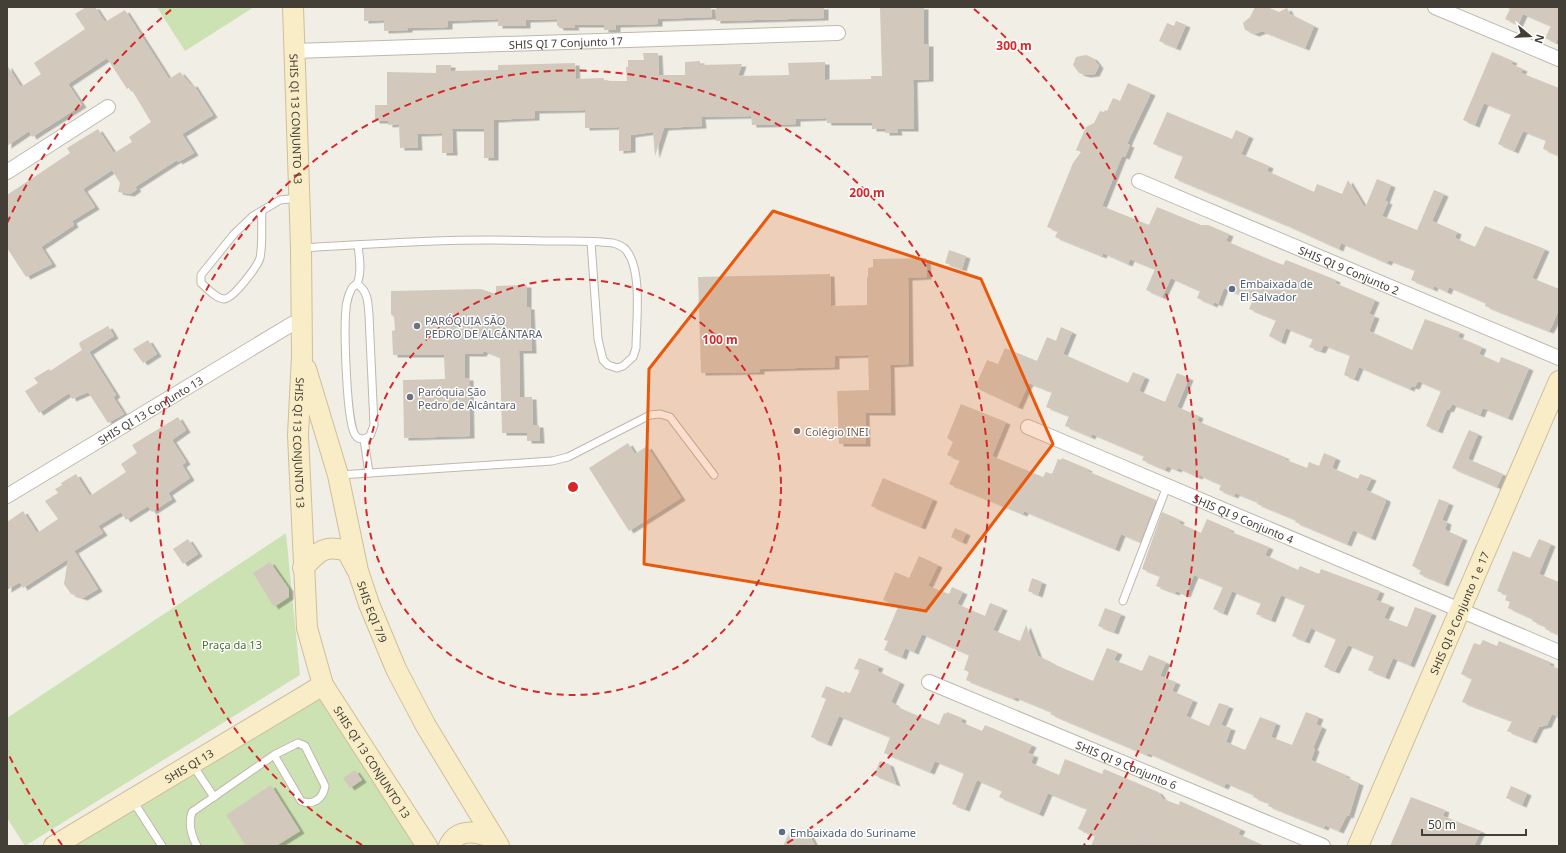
<svg xmlns="http://www.w3.org/2000/svg" width="1566" height="853" font-family="'Noto Sans',sans-serif">
  <style>
    .green { fill: #cce2b2 }
    .building { fill: #d2c9bc; filter: url(#shadow) }
    .lines { fill: none; stroke-linecap: round; stroke-linejoin: round }
    .lane-casing { stroke: #bfb8ac; stroke-width: 9 }
    .street-casing { stroke: #bfb8ac; stroke-width: 16 }
    .secondary-casing { stroke: #cdbf99; stroke-width: 22 }
    .lane { stroke: #fff; stroke-width: 7 }
    .street { stroke: #fff; stroke-width: 14 }
    .secondary { stroke: #f9edc7; stroke-width: 20 }
    .marked { fill: #e8590c; fill-opacity: 0.2; stroke: #e8590c; stroke-width: 3; stroke-linejoin: round }
    .ring { fill: none; stroke: #d62828; stroke-width: 2; stroke-dasharray: 7 5 }
    .service-dot { fill: #5c6f8a; stroke: #fff; stroke-width: 1.5 }
    .worship-dot { fill: #6b7280; stroke: #fff; stroke-width: 1.5 }
    .education-dot { fill: #8d6e63; stroke: #fff; stroke-width: 1.5 }
    .labels { text-anchor: middle; dominant-baseline: central; stroke-width: 3; stroke-linejoin: round; paint-order: stroke }
    .street-label { font-size: 11px; fill: #433e36; stroke: #fff }
    .service-label { font-size: 11px; fill: #4e5e75; stroke: #fff; text-anchor: start }
    .worship-label { font-size: 11px; fill: #5b616d; stroke: #fff; text-anchor: start }
    .education-label { font-size: 11px; fill: #785e54; stroke: #fff; text-anchor: start }
    .park-label { font-size: 11px; fill: #476f2f; stroke: #fff }
    .centre { fill: #d62828; stroke: #fff; stroke-width: 2 }
    .ring-label { font-size: 12px; text-anchor: middle; font-weight: bold; fill: #d62828; stroke: #fff; stroke-width: 3; stroke-linejoin: round; paint-order: stroke }
  </style>
  <defs>
    <filter id="shadow"><feDropShadow dx="4.5" dy="2.5" stdDeviation="0" flood-color="#0004"/></filter>
  </defs>
  <rect width="100%" height="100%" fill="#f1eee6"/>
  <g class="green">
    <path d="M157 7H254L185 51Z"/>
    <path d="M286 533 300 675 25 846 7 818V718Z"/>
    <path d="M318 695 418 846H72Z"/>
  </g>
  <g class="building">
    <path d="M86 7H95L105 22 125 10 169 79 180 72 191 85 193 84 213 115 182 134 194 153 178 162 177 160 135 187 137 189 130 194 118 192 120 183 112 170 83 189 95 207 72 221 74 225 41 247 52 264 26 277 7 248V195L70 153 67 148 98 129 114 153 132 142 129 137 151 122 130 87 127 89 107 58 68 84 82 105 32 137 29 131 7 146V65L21 87 41 74 34 63 85 29 75 14Z"/>
    <path d="M364 7H711L712 17 658 19V24L616 25V30H604V25H574L575 28H559V26H557V19L526 20V26H498V19L448 21V27L408 28V30L384 31V20L364 21Z"/>
    <path d="M716 7H824V18L716 21Z"/>
    <path d="M880 7H924V44H929V79L913 80 914 129H897L898 133H885V129H872V123H827L826 118 796 119V124L752 125 751 116 701 117 702 126 664 128 655 156 653 132 631 135V150L619 151V127L585 128V110L535 111V118L494 120V158H484V129H452L453 153H442V133L417 134 418 148H400L399 124 388 125V121H375V105H387V72L436 73V65H451V71L498 70V65L575 63 576 79 604 78V81H627L626 67H628V60H644L643 53H658L659 75H685V62L700 61V65L742 64 738 76 789 75 788 63 825 62V80L871 79V76H882Z"/>
    <path d="M1255 7H1267L1279 12 1287 8 1290 14 1314 26 1305 48 1262 31 1255 34 1245 30 1243 23 1250 17Z"/>
    <path d="M1506 7H1559V35L1556 43 1545 38 1551 26 1523 14 1518 25 1505 19 1510 9Z"/>
    <path d="M1176 21 1186 25 1176 48 1159 41 1167 23 1174 26Z"/>
    <path d="M1492 52 1513 61 1511 64 1523 69 1521 73 1559 88V156L1543 149 1546 140 1523 131 1514 151 1498 144 1511 114 1484 103 1475 125 1463 120Z"/>
    <path d="M1086 55 1093 58 1099 66 1095 74 1086 75 1079 73 1073 65 1076 57Z"/>
    <path d="M1128 83 1151 93 1130 137 1127 144 1130 145 1125 157 1122 156 1102 206 1149 225 1157 207 1201 225H1208L1229 234 1226 241 1261 256 1283 265 1286 260 1336 280 1335 283 1375 300 1369 314 1375 316 1369 331 1412 350 1425 319 1460 332 1458 337 1482 347 1479 354 1499 363 1501 357 1529 368 1508 418 1483 408 1480 415 1452 404 1449 410 1447 409 1438 431 1426 426 1441 391 1418 381 1415 387 1411 386 1410 389 1359 367 1354 379 1344 375 1350 355 1324 345 1321 351 1309 347 1313 339 1286 328 1281 342 1269 336 1276 320 1249 309 1253 300 1224 288 1218 304 1214 302 1213 305 1197 298 1200 291 1171 278 1162 297 1146 290 1155 269 1130 259 1128 264 1103 253 1102 256 1055 237 1058 231 1047 227 1073 163 1081 152 1076 150 1086 127 1094 123 1100 111 1104 112 1105 110 1107 111 1113 98 1120 101Z"/>
    <path d="M1167 112 1232 139 1236 130 1249 136 1241 154 1269 166 1267 171 1314 192 1317 184 1342 194 1348 180 1365 208 1377 179 1391 185 1385 201 1388 202 1382 216 1417 230 1434 190 1444 194 1432 221 1457 232 1455 238 1475 247 1485 226 1545 249 1532 278 1559 289V309L1552 326 1549 331 1510 316 1485 306 1486 303 1449 287 1447 292 1434 286 1433 289 1411 280 1415 270 1389 260 1387 263 1341 243 1339 249 1284 224 1174 178 1183 156 1153 144Z"/>
    <path d="M949 250 966 256 962 269 945 263Z"/>
    <path d="M926 258 927 277 908 278 909 364 890 365 891 413H865L866 444H839L837 391 869 390 868 355 835 356V367L760 369V372L701 373 698 277 830 274 831 306 867 305V277H868V268L873 267V259Z"/>
    <path d="M527 285V307H530L532 351H519L520 397H532L533 425H539L540 441H527V433H502L500 357 484 351 482 354H465V378H469L470 436 404 438 403 380 445 379 444 355H393L392 331 395 330 394 317 391 314V291L481 289 496 294V286Z"/>
    <path d="M108 326 114 336 89 352 116 395 113 397 124 414 108 423 88 392 72 399 69 393 39 413 25 391 38 383 34 378 49 369 50 371 82 350 79 344 80 342Z"/>
    <path d="M1061 327 1072 332 1063 354 1128 383 1133 372 1145 377 1139 391 1165 402 1177 373 1189 378 1177 407 1199 416 1197 421 1285 457 1284 459 1307 468 1309 462 1319 466 1324 453 1336 458 1332 468 1358 479 1360 474 1372 478 1366 490 1386 499V501L1371 538 1353 530 1347 544 1295 522 1296 520 1257 504 1258 502 1235 493 1234 496 1219 490 1221 485 1199 475 1198 477 1178 468 1177 470 1167 466 1165 470 1142 460 1144 456 1092 434 1091 437 1065 426 1069 416 1046 407 1052 392 1029 383 1018 407 975 387 987 360 998 364 1005 348 1037 361 1047 337 1056 341Z"/>
    <path d="M148 340 157 354 143 363 133 349Z"/>
    <path d="M961 404 1006 422 992 456 1043 477 1046 472 1052 474 1058 459 1061 460 1062 458 1088 469 1087 471 1156 500 1140 542 1121 534 1115 549 1024 511 1023 514 949 484 960 460 947 455 953 442 947 438Z"/>
    <path d="M178 417 186 430 172 440 186 462 182 465 190 478 168 493 172 499 152 512 148 506 126 520 121 512 98 526 103 533 74 551 98 589 83 598 71 594 64 584 68 559 23 588 20 582 7 590V522L23 511 37 533 58 519 45 501 58 493 55 489 62 485 61 483 76 474 90 496 126 472 121 464 137 453 132 445Z"/>
    <path d="M1469 430 1478 434 1468 459 1503 474 1497 487 1452 468Z"/>
    <path d="M628 443 635 454 647 446 681 498 629 531 589 468Z"/>
    <path d="M883 478 933 499 921 527 871 506Z"/>
    <path d="M1439 499 1449 503 1442 520 1447 522 1445 530 1463 538 1444 584 1419 574 1421 570 1412 566Z"/>
    <path d="M1162 512 1180 520 1179 523 1201 533 1207 519 1230 529 1229 531 1269 547 1265 555 1298 570 1300 566 1319 574 1321 569 1380 591 1376 600 1390 605 1384 618 1407 627 1415 607 1432 613 1410 665 1393 658 1385 677 1368 670 1374 656 1348 645 1335 671 1324 667 1336 639 1311 628 1305 641 1292 636 1305 605 1281 595 1271 620 1256 614 1261 603 1232 591 1223 613 1213 609 1223 587 1194 575 1186 595 1176 591 1175 593 1156 586 1160 576 1142 569Z"/>
    <path d="M955 528 966 533 962 542 951 537Z"/>
    <path d="M188 539 198 554 183 564 173 549Z"/>
    <path d="M1539 539 1551 544 1539 574 1559 582V635L1545 629 1546 627 1532 621 1533 619 1508 608 1510 602 1505 600 1507 595 1497 591 1513 551 1530 558Z"/>
    <path d="M919 556 938 565 928 586 949 594 952 587 963 592 957 604 985 616 990 603 1003 608 993 630 1020 641 1026 625 1038 656 1051 662V663L1093 681 1107 648 1118 652 1114 660 1142 671 1149 655 1166 662 1160 676 1176 682 1172 691 1193 700 1186 716 1209 726 1219 703 1229 706 1221 725 1231 728 1226 742 1245 750 1260 717 1276 723 1271 737 1292 745 1306 712 1319 717 1316 724 1322 727 1313 748 1315 749 1311 760 1346 775 1345 777 1359 783 1349 816 1347 815 1339 831 1325 825 1324 828 1268 806 1269 803 1253 797 1254 795 1226 783 1224 787 1148 753 1147 755 1090 731 1050 714 1052 712 1015 697 1014 699 966 680 969 672 964 670 969 655 922 634 914 652 905 648 902 657 884 650 888 641 884 640 898 607 883 600 895 572 909 578Z"/>
    <path d="M270 562 289 589V597L274 607 253 573Z"/>
    <path d="M1032 578 1042 582 1038 595 1028 591Z"/>
    <path d="M1105 608 1121 614 1114 632 1098 626Z"/>
    <path d="M1483 640 1497 646 1499 641 1550 662 1549 665 1559 669V717L1552 714 1547 725 1539 727 1532 741 1507 731 1512 721 1462 702 1472 679 1461 674 1474 643 1480 645Z"/>
    <path d="M859 658 879 666 877 671 900 682 891 702 896 705 895 706 939 725 944 713 946 714 947 712 962 718 961 722 982 731 985 725 1032 745 1028 753 1034 755 1031 763 1059 775 1065 759 1102 774 1104 769 1158 792 1163 799 1179 805 1180 801 1241 829 1238 834 1265 846H1147L1141 844 1138 846H1091L1095 836 1078 829 1087 809 1048 793 1039 814 999 797 1002 791 977 780 965 809 952 804 964 773 935 761 930 772 884 753 890 737 839 716 827 744 811 737 826 699 821 697 826 686 844 693 845 691 850 693 860 670 854 669Z"/>
    <path d="M880 761 889 764 896 784 874 775Z"/>
    <path d="M355 770 362 780 350 788 343 778Z"/>
    <path d="M271 785 300 831 276 846H246L226 815Z"/>
    <path d="M1511 786 1527 793 1522 805 1506 798Z"/>
    <path d="M1411 797 1445 810 1443 816 1481 831 1474 846H1390Z"/>
    <path d="M792 827 801 831 807 830 815 846H783Z"/>
  </g>
  <g class="lines">
    <defs>
      <g id="lane">
        <path d="M262 211C261 225 263 243 260 258 257 267 233 299 224 299 215 298 207 288 201 283V275L234 234 253 216 280 200 299 198"/>
        <path d="M302 248C382 243 463 238 544 241 566 241 591 240 613 243 617 244 624 247 626 250 643 270 636 323 636 348L633 357 623 366 617 368 608 365 603 360 598 339 591 242"/>
        <path d="M357 284C368 291 368 302 369 315L374 425 370 436C365 439 360 441 356 436 346 427 344 326 346 309 346 303 349 293 352 288 354 285 357 285 358 281 362 270 359 256 358 245"/>
        <path d="M364 439 369 473"/>
        <path d="M340 475 552 461 568 457 650 415 660 414 670 417 714 475"/>
        <path d="M1123 601 1167 486"/>
        <path d="M192 764 214 797"/>
        <path d="M133 801 162 846"/>
        <path d="M197 846C191 835 188 824 192 812L274 755 298 743 305 746 325 786C323 799 313 806 301 801L274 755"/>
      </g>
      <g id="street">
        <path d="M1435 7 1559 59"/>
        <path id="s1" d="M294 51 838 33"/>
        <path d="M7 172 108 107"/>
        <path id="s2" d="M1139 181 1559 358"/>
        <path id="s3" d="M1028 427 1559 652"/>
        <path id="s4" d="M7 496 292 324"/>
        <path id="s5" d="M929 682 1323 846"/>
      </g>
      <g id="secondary">
        <path id="s6" d="M293 7 301 248 302 356 298 435 307 628 323 685 427 846"/>
        <path id="s7" d="M306 369 338 475 358 571 369 604 396 669 426 726 499 846"/>
        <path d="M303 568C318 552 324 544 347 551L356 568"/>
        <path id="s8" d="M54 846 323 685"/>
        <path d="M449 846C458 827 477 832 494 838"/>
        <path id="s9" d="M1358 846 1559 381"/>
      </g>
    </defs>
    <use href="#lane" class="lane-casing"/>
    <use href="#street" class="street-casing"/>
    <use href="#secondary" class="secondary-casing"/>
    <use href="#lane" class="lane"/>
    <use href="#street" class="street"/>
    <use href="#secondary" class="secondary"/>
  </g>
  <path class="marked" d="M773 211 981 279 1053 444 926 611 644 564 649 369Z"/>
  <g class="ring">
    <circle cx="573" cy="487" r="208"/>
    <path d="M362 845A416 416 0 1 1 784 845"/>
    <path d="M62 845A624 624 0 0 1 7 751M7 223A624 624 0 0 1 172 9M974 9A624 624 0 0 1 1084 845"/>
  </g>
  <g class="service-dot">
    <circle cx="1232" cy="289" r="4"/>
    <circle cx="782" cy="832" r="4"/>
  </g>
  <g class="worship-dot">
    <circle cx="417" cy="326" r="4"/>
    <circle cx="410" cy="397" r="4"/>
  </g>
  <circle class="education-dot" cx="797" cy="431" r="4"/>
  <g class="labels">
    <g class="street-label">
      <text stroke="none"><textPath href="#s1" startOffset="272">SHIS QI 7 Conjunto 17</textPath></text>
      <text stroke="none"><textPath href="#s6" startOffset="112">SHIS QI 13 CONJUNTO 13</textPath></text>
      <text stroke="none"><textPath href="#s2" startOffset="228">SHIS QI 9 Conjunto 2</textPath></text>
      <text stroke="none"><textPath href="#s4" startOffset="167">SHIS QI 13 Conjunto 13</textPath></text>
      <text stroke="none"><textPath href="#s6" startOffset="436">SHIS QI 13 CONJUNTO 13</textPath></text>
      <text stroke="none"><textPath href="#s3" startOffset="234">SHIS QI 9 Conjunto 4</textPath></text>
      <text stroke="none"><textPath href="#s7" startOffset="252">SHIS EQI 7/9</textPath></text>
      <text stroke="none"><textPath href="#s9" startOffset="254">SHIS QI 9 Conjunto 1 e 17</textPath></text>
      <text stroke="none"><textPath href="#s6" startOffset="772">SHIS QI 13 CONJUNTO 13</textPath></text>
      <text stroke="none"><textPath href="#s5" startOffset="214">SHIS QI 9 Conjunto 6</textPath></text>
      <text stroke="none"><textPath href="#s8" startOffset="157">SHIS QI 13</textPath></text>
    </g>
    <g class="service-label">
      <text x="1240" y="283">Embaixada de<tspan x="1240" dy="13">El Salvador</tspan></text>
      <text x="790" y="832">Embaixada do Suriname</text>
    </g>
    <g class="worship-label">
      <text x="425" y="320">PARÓQUIA SÃO<tspan x="425" dy="13">PEDRO DE ALCÂNTARA</tspan></text>
      <text x="418" y="391">Paróquia São<tspan x="418" dy="13">Pedro de Alcântara</tspan></text>
    </g>
    <g class="education-label">
      <text x="805" y="431">Colégio INEI</text>
    </g>
    <g class="park-label">
      <text x="232" y="644">Praça da 13</text>
    </g>
  </g>
  <circle cx="573" cy="487" r="6" class="centre"/>
  <g class="ring-label">
    <text x="1014" y="50">300 m</text>
    <text x="867" y="197">200 m</text>
    <text x="720" y="344">100 m</text>
  </g>
  <rect width="1566" height="853" fill="none" stroke="#433e36" stroke-width="16"/>
  <g transform="translate(1530 36) rotate(108)" stroke="#ffffff" stroke-width="3" paint-order="stroke">
  <path d="M0-3L7 15L0 10L-7 15Z" fill="#433e36"/>
  <text y="-6" font-size="11" font-weight="bold" text-anchor="middle" fill="#433e36">N</text>
  </g>
  <path d="M1422 829v6h104v-6" fill="none" stroke="#433e36" stroke-width="2"/>
  <text x="1428" y="829" font-size="12" fill="#433e36" stroke="#ffffff" stroke-width="3" paint-order="stroke">50 m</text>
</svg>
